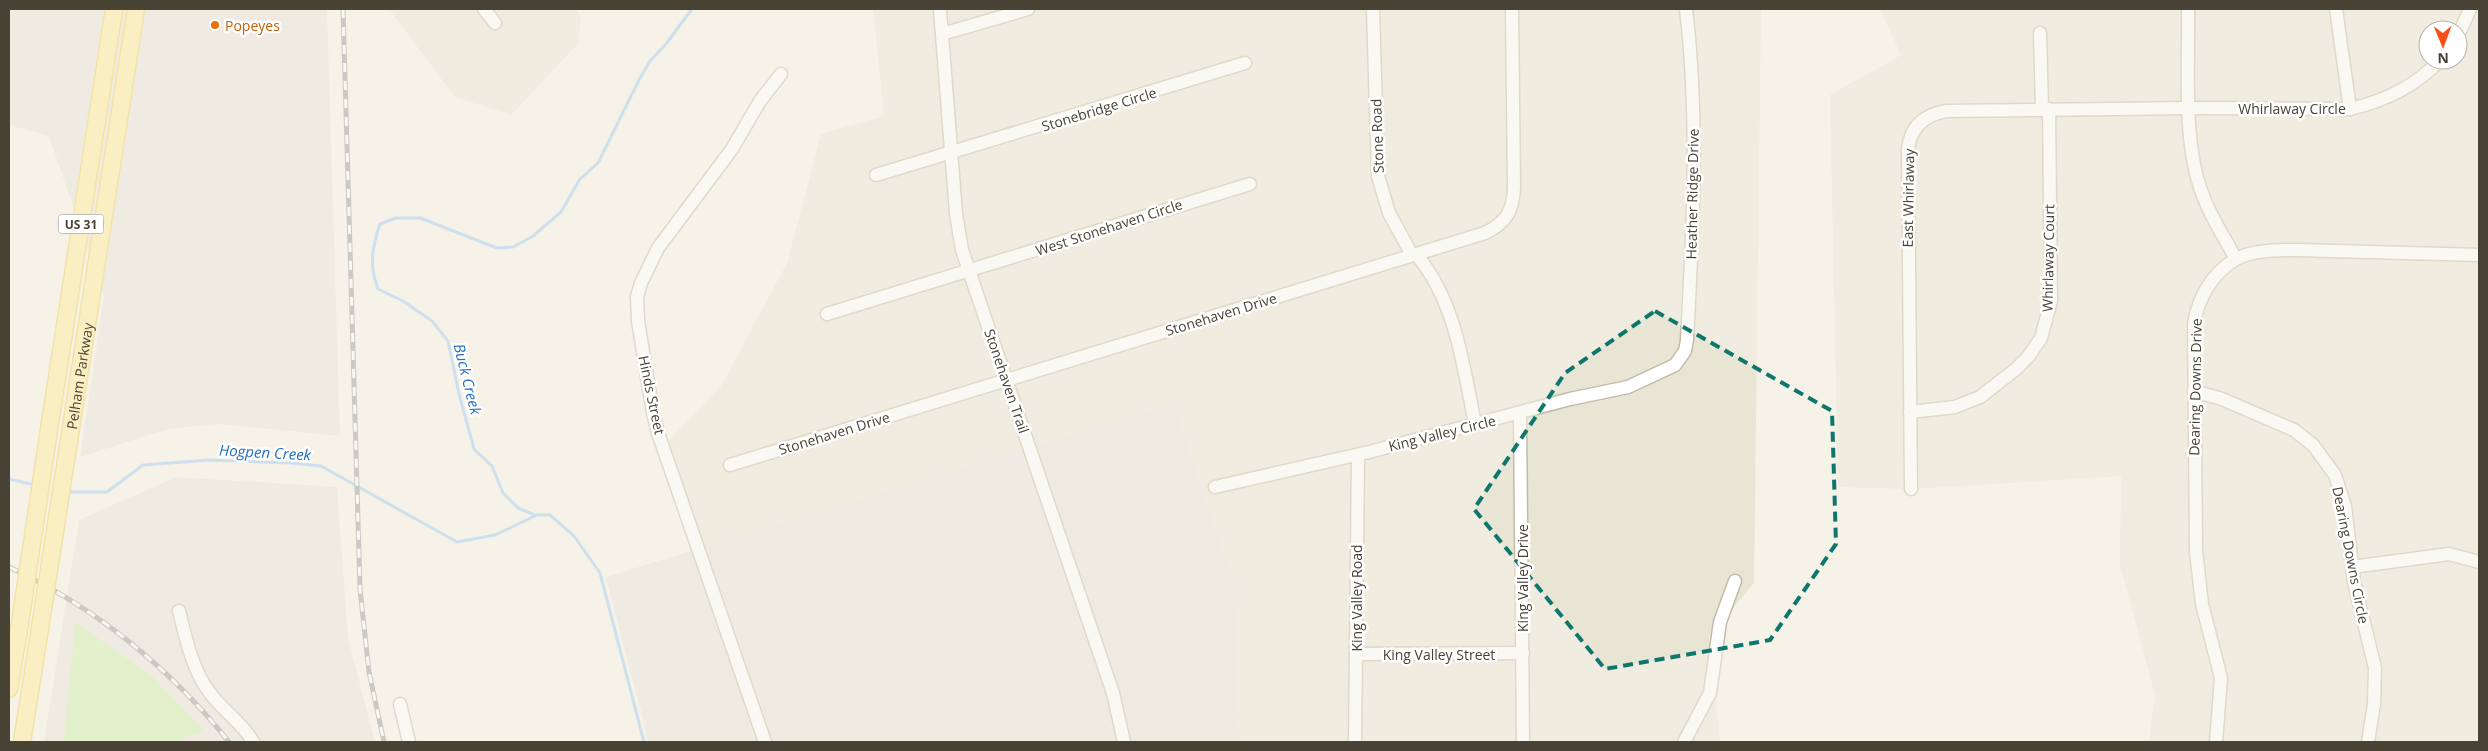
<svg xmlns="http://www.w3.org/2000/svg" width="2488" height="751" font-family="'Open Sans',sans-serif">
  <style>
    .residential { fill: #e9e5d4; fill-rule: evenodd }
    .industrial { fill: #e7e3dc }
    .green { fill: #c9edac }
    .lines { fill: none; stroke-linecap: round; stroke-linejoin: round }
    .stream { stroke: #9ecaf7; stroke-width: 3 }
    .minor-casing { stroke: #c1bba8; stroke-width: 15 }
    .major-casing { stroke: #efd15b; stroke-width: 19 }
    .minor { stroke: #fff; stroke-width: 12 }
    .major { stroke: #ffeb96; stroke-width: 16 }
    .rail-casing { stroke: #979797; stroke-width: 5 }
    .rail { stroke: #fff; stroke-width: 3; stroke-dasharray: 9; stroke-linecap: butt }
    .major-bridge-casing { stroke: #efd15b; stroke-width: 19; stroke-linecap: butt }
    .major-bridge { stroke: #ffeb96; stroke-width: 16 }
    .marked { fill: none; stroke: #0f766e; stroke-width: 4; stroke-dasharray: 10 6; stroke-linejoin: round }
    .food-dot { fill: #e8710a; stroke: #fff; stroke-width: 2 }
    .labels { text-anchor: middle; dominant-baseline: central; stroke-width: 5; stroke-linejoin: round; paint-order: stroke }
    .shield { fill: #fff; stroke: #807b72; stroke-width: 1 }
    .shield-label { font-size: 12px; font-weight: bold; fill: #494335 }
    .food-label { font-size: 14px; fill: #c56008; stroke: #fff; text-anchor: start }
    .street-label { font-size: 14px; fill: #494335; stroke: #fff }
    .water-label { font-size: 15px; font-style: italic; fill: #246ebf; stroke: #fff }
  </style>
  <rect width="100%" height="100%" fill="#f5f2e7"/>
  <g class="residential">
    <path d="M389 9H576L581 16 578 44 511 115 455 97Z"/>
    <path d="M873 9H1761L1754 583 1709 637 1720 742H1240L1234 582 1174 403 703 548 668 441 721 386 787 263 821 134 884 116Z"/>
    <path d="M1880 9H2479V742H2149L2155 695 2120 565 2121 476 1911 489 1838 487 1830 95 1901 55ZM2428 30H2458V60H2428Z"/>
  </g>
  <g class="industrial">
    <path d="M9 9H327L340 436 218 424 168 429 80 457 104 297 49 136 9 125Z"/>
    <path d="M1174 403 1234 582 1240 742H649L606 577Z"/>
    <path d="M176 477 337 487 348 638 375 742H44L79 520Z"/>
  </g>
  <path class="green" d="M75 622 153 677 204 731 176 742H64Z"/>
  <g class="lines">
    <g class="stream">
      <path d="M9 479 35 485"/>
      <path d="M65 492H107L143 465 210 460 291 463 321 466 457 542 495 535 535 516"/>
      <path d="M644 742 600 573 574 536 550 515H535L518 508 503 493 492 466 474 449 459 394 448 341 432 321 403 301 378 289C369 266 372 247 380 224L396 218H420L497 248 513 247 533 236 561 212 580 179 598 163 640 78 650 61 666 44 692 9"/>
    </g>
    <defs>
      <g id="minor">
        <path d="M484 9 495 23"/>
        <path d="M940 9 956 214 962 250 1113 693 1124 742"/>
        <path d="M1373 9 1378 176 1389 213 1412 255"/>
        <path d="M2188 9C2189 62 2183 134 2199 184 2207 211 2223 235 2236 259"/>
        <path d="M2336 9 2350 109"/>
        <path d="M2040 33 2042 109"/>
        <path d="M942 34 1028 9"/>
        <path d="M2458 36 2470 9"/>
        <path d="M876 175 1245 63"/>
        <path d="M1416 254C1456 302 1463 365 1475 424"/>
        <path d="M827 314 1250 184"/>
        <path d="M2194 391 2222 399 2294 430 2313 445 2335 475 2345 506 2354 582 2375 668 2374 704 2368 742"/>
        <path d="M1910 412 1955 407 1980 397 2016 369 2028 357 2041 338 2051 301 2049 109"/>
        <path d="M1520 413 1523 742"/>
        <path d="M730 465 1485 233C1506 223 1513 211 1514 188L1512 9"/>
        <path d="M1215 487 1369 452 1570 399 1628 387 1675 365 1685 351 1687 340C1693 230 1699 119 1686 9"/>
        <path d="M1911 489 1908 150C1910 127 1924 115 1946 111L2190 108 2350 109C2385 101 2415 87 2440 60"/>
        <path d="M2352 567 2449 554 2479 562"/>
        <path d="M179 611C185 636 193 672 210 693 223 711 242 722 253 742"/>
        <path d="M1356 654 1523 653"/>
        <path d="M400 704 409 742"/>
        <path d="M765 742 658 433 653 413 638 321 637 297 641 283 658 248 732 149 760 101 781 74"/>
        <path d="M1355 742 1358 455"/>
        <path d="M1684 742 1710 693 1720 622 1735 581"/>
        <path d="M2216 742 2221 678 2202 604 2196 551 2194 324C2198 298 2212 273 2236 259 2260 246 2306 251 2334 251 2382 252 2431 254 2479 255"/>
      </g>
      <g id="major">
        <path d="M50 423 114 9"/>
        <path id="s1" d="M68 447 136 9"/>
        <path d="M9 689 20 623"/>
        <path d="M22 742 40 628"/>
      </g>
    </defs>
    <use href="#minor" class="minor-casing"/>
    <use href="#major" class="major-casing"/>
    <use href="#minor" class="minor"/>
    <use href="#major" class="major"/>
    <defs>
      <g id="rail">
        <path d="M343 9 360 589 369 672 384 742"/>
        <path d="M9 567C95 607 170 668 229 742"/>
      </g>
    </defs>
    <use href="#rail" class="rail-casing"/>
    <use href="#rail" class="rail"/>
    <defs>
      <g id="major-bridge">
        <path d="M20 623 50 423"/>
        <path d="M40 628 68 447"/>
      </g>
    </defs>
    <use href="#major-bridge" class="major-bridge-casing"/>
    <use href="#major-bridge" class="major-bridge"/>
  </g>
  <path d="M0 0H2488V751H0ZM1655 311 1832 411 1836 544 1770 640 1605 669 1474 509 1565 373Z" fill="#f5f2e7" fill-opacity=".55" fill-rule="evenodd"/>
  <path class="marked" d="M1655 311 1832 411 1836 544 1770 640 1605 669 1474 509 1565 373Z"/>
  <circle class="food-dot" cx="215" cy="25" r="5"/>
  <g class="labels">
    <rect class="shield" x="58.5" y="214.5" width="45" height="19" rx="4"/>
    <g class="shield-label">
      <text x="81" y="224">US 31</text>
    </g>
    <g class="food-label">
      <text x="225" y="25">Popeyes</text>
    </g>
    <g class="street-label">
      <text x="2292" y="108">Whirlaway Circle</text>
      <text transform="translate(1099 109) rotate(-17)">Stonebridge Circle</text>
      <text transform="translate(1377 136) rotate(-92)">Stone Road</text>
      <text transform="translate(1692 194) rotate(-89)">Heather Ridge Drive</text>
      <text transform="translate(1908 198) rotate(-89)">East Whirlaway</text>
      <text transform="translate(1109 227) rotate(-18)">West Stonehaven Circle</text>
      <text transform="translate(2048 258) rotate(-89)">Whirlaway Court</text>
      <text transform="translate(1221 314) rotate(-17)">Stonehaven Drive</text>
      <text stroke="none"><textPath href="#s1" startOffset="72">Pelham Parkway</textPath></text>
      <text transform="translate(1007 381) rotate(71)">Stonehaven Trail</text>
      <text transform="translate(2195 387) rotate(-89)">Dearing Downs Drive</text>
      <text transform="translate(652 395) rotate(78)">Hinds Street</text>
      <text transform="translate(834 433) rotate(-17)">Stonehaven Drive</text>
      <text transform="translate(1442 433) rotate(-14)">King Valley Circle</text>
      <text transform="translate(2351 555) rotate(79)">Dearing Downs Circle</text>
      <text transform="translate(1522 578) rotate(-90)">King Valley Drive</text>
      <text transform="translate(1356 598) rotate(-90)">King Valley Road</text>
      <text x="1439" y="654">King Valley Street</text>
    </g>
    <g class="water-label">
      <text transform="translate(468 379) rotate(76)">Buck Creek</text>
      <text transform="translate(265 452) rotate(3)">Hogpen Creek</text>
    </g>
  </g>
  <rect width="2488" height="751" fill="none" stroke="#494335" stroke-width="20"/>
  <g transform="translate(2443 45) rotate(179)"><circle r="24" fill="#ffffff" stroke="#b6b4ae"/>
  <path d="M0-4L9 19L0 12L-9 19Z" fill="#ff4e14"/>
  <text y="-8" font-size="14" font-weight="bold" text-anchor="middle" fill="#494335">N</text>
  </g>
</svg>
